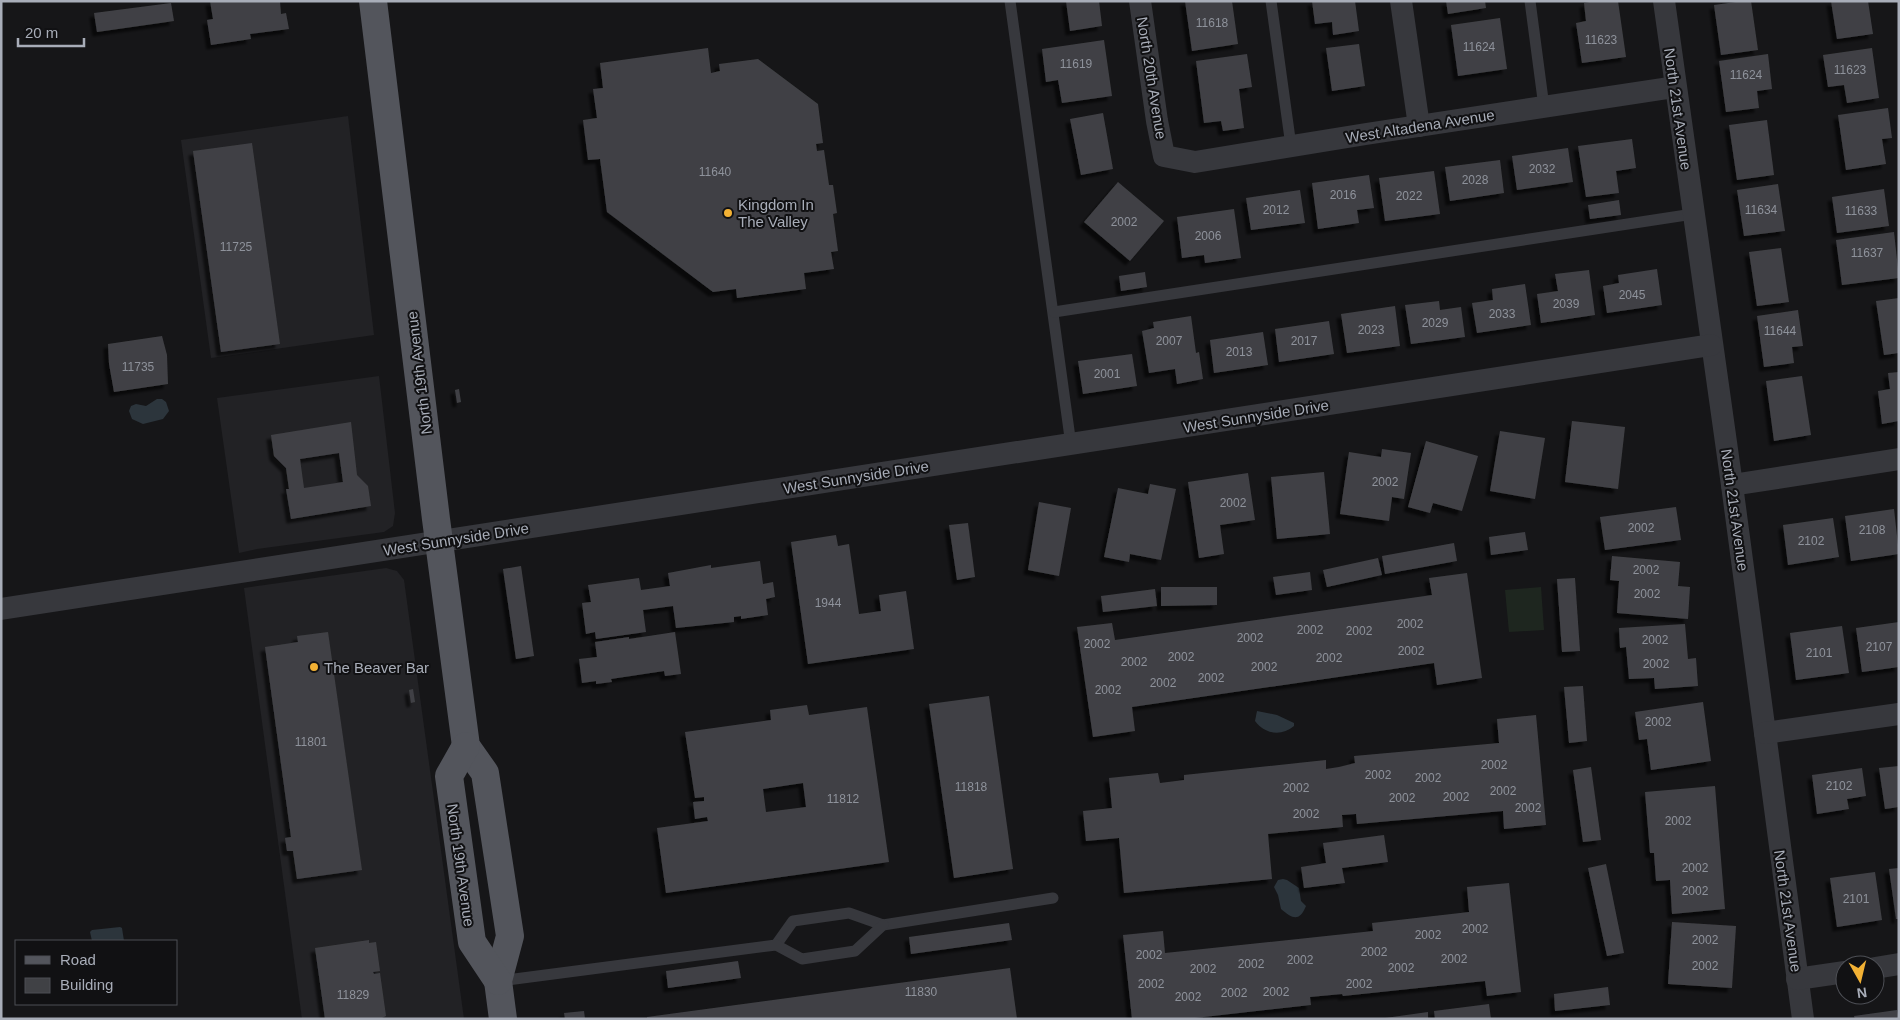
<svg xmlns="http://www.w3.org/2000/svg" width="1900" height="1020" font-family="Helvetica,sans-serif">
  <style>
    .built { fill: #222225 }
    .green { fill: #1e261f }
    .water { fill: #2c353c }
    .building { fill: #404145; fill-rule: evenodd; filter: url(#shadow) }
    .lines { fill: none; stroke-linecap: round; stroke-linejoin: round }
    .service { stroke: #37383d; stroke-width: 11 }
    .minor { stroke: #37383d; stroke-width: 22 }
    .primary { stroke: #53555c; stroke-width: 28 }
    .poi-dot { fill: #f2b134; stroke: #111113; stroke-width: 2 }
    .labels { text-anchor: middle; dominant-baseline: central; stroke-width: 4; stroke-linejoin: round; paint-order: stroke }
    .number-label { font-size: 12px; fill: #8e929b }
    .street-label { font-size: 15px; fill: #a8adb8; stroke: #111113 }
    .poi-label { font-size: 15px; fill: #a8adb8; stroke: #111113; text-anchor: start }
  </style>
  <defs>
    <filter id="shadow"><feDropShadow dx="-4.5" dy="4.5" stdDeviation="1" flood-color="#0009"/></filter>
  </defs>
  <rect width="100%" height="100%" fill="#161618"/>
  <g class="built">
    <path d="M348 116 374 335 211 358 181 140Z"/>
    <path d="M379 376 395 513 393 526 384 532 257 549 239 553 217 398Z"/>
    <path d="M386 568 397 571 404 580 464 1019H302L244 588Z"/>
  </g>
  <path class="green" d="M1541 587 1544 630 1509 632 1505 590Z"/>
  <g class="water">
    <path d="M157 399H162L166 402 169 411 163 419 143 424 132 419 129 411 131 406 136 404 146 406Z"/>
    <path d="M1257 711 1277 715 1294 723V726C1281 737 1265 734 1255 721Z"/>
    <path d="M1283 879 1287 880 1299 888 1301 901 1306 906C1299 923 1292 918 1281 909L1278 895 1274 887 1278 880Z"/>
    <path d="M120 927 122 928 124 941H92L90 932 92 930Z"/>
  </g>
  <g class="building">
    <path d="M210 1H280L281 14 286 13 289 29 250 34 251 39 211 45 207 20 213 19Z"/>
    <path d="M1066 1H1099L1102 26 1070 31Z"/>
    <path d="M1185 1H1232L1238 44 1192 51Z"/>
    <path d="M1312 1H1355L1359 31 1333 35 1332 22 1315 24Z"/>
    <path d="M1446 1H1485L1486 8 1448 14Z"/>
    <path d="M1595 1H1618L1626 57 1582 63 1576 23 1586 21 1584 3Z"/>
    <path d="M1743 1H1751L1758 50 1721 55 1714 5Z"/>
    <path d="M1831 1H1868L1873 34 1837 39Z"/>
    <path d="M171 3 174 21 97 32 94 13Z"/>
    <path d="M1500 18 1507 69 1458 76 1451 25Z"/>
    <path d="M1104 40 1112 96 1062 103 1058 80 1046 82 1042 49Z"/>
    <path d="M1359 44 1365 86 1332 91 1326 48Z"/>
    <path d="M708 48 711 73 720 71 719 64 758 59 818 104 823 143 816 144 817 151 824 150 829 185H833L837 213 833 214 838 251 831 252 834 269 804 273 806 289 737 298 736 289 713 292 607 212 600 159 588 160 583 120 597 118 593 89 603 88 600 63Z"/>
    <path d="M1872 48 1879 98 1847 103 1844 85 1828 87 1823 55Z"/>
    <path d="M1247 54 1252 87 1239 89 1244 128 1223 131 1221 121 1204 123 1196 61Z"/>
    <path d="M1768 54 1772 89 1757 91 1759 108 1726 112 1719 61Z"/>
    <path d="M1888 108 1892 138 1882 139 1886 164 1846 170 1838 115Z"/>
    <path d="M1103 113 1113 169 1081 175 1070 119Z"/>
    <path d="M1767 120 1774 175 1737 180 1729 125Z"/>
    <path d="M1632 139 1636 168 1616 171 1619 193 1586 197 1578 146Z"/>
    <path d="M252 143 280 344 221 352 193 151Z"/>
    <path d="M1568 148 1573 182 1517 190 1512 156Z"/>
    <path d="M1500 160 1504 193 1450 201 1445 167Z"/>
    <path d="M1434 171 1440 214 1385 221 1379 178Z"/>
    <path d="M1369 175 1374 208 1357 210 1359 223 1318 229 1312 183Z"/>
    <path d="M1118 182 1164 221 1130 261 1084 222Z"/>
    <path d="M1778 184 1785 231 1744 236 1737 190Z"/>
    <path d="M1884 189 1889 226 1837 233 1832 197Z"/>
    <path d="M1300 190 1305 223 1251 230 1246 198Z"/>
    <path d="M1619 200 1621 215 1590 219 1588 205Z"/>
    <path d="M1234 209 1241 258 1205 263 1204 255 1182 258 1177 217Z"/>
    <path d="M1894 232 1899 278 1842 285 1836 240Z"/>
    <path d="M1781 248 1789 302 1757 306 1749 252Z"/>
    <path d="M1657 269 1662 305 1607 313 1603 286 1619 283 1618 275Z"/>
    <path d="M1589 270 1595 315 1541 323 1537 294 1558 291 1555 274Z"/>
    <path d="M1145 272 1147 287 1121 291 1119 276Z"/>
    <path d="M1525 284 1531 325 1477 333 1472 303 1493 300 1492 289Z"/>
    <path d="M1899 298V353L1884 355 1876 301Z"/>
    <path d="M1439 301 1440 310 1461 307 1465 337 1411 344 1405 305Z"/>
    <path d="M1395 306 1400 346 1347 353 1341 314Z"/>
    <path d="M1798 310 1803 346 1792 347 1794 363 1764 367 1757 316Z"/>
    <path d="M1191 316 1196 353 1199 352 1203 379 1177 384 1175 369 1149 373 1142 331 1154 328 1153 322Z"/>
    <path d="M1329 321 1334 354 1279 362 1275 329Z"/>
    <path d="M1263 332 1268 365 1214 373 1210 340Z"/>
    <path d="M162 336 167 355 168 384 114 392 109 364 108 344Z"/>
    <path d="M1132 354 1137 386 1083 394 1078 361Z"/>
    <path d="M1899 372V421L1882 424 1878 391 1890 389 1888 373Z"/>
    <path d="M1802 376 1811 435 1774 441 1766 381Z"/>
    <path d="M459 389 461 402 457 403 455 390Z"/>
    <path d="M1572 421 1625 427 1618 489 1565 482Z"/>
    <path d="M351 422 357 475 368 486 371 506 291 519 286 489H289L286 468 274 456 271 435ZM339 453 343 482 304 488 300 459Z"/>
    <path d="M1500 431 1545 438 1535 499 1490 491Z"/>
    <path d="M1426 441 1478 456 1462 511 1433 503 1430 513 1408 507Z"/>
    <path d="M1382 449 1411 453 1404 499 1392 497 1389 521 1340 514 1349 452 1381 457Z"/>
    <path d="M1324 472 1330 534 1277 539 1271 477Z"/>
    <path d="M1248 473 1255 520 1220 525 1224 554 1199 558 1188 482Z"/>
    <path d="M1150 484 1176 489 1161 560 1130 554 1129 562 1104 557 1118 488 1148 494Z"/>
    <path d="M1039 502 1071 508 1059 576 1028 570Z"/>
    <path d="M1676 507 1681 540 1605 550 1600 517Z"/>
    <path d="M1894 509 1899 554 1851 561 1845 516Z"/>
    <path d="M1833 518 1839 557 1788 565 1783 525Z"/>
    <path d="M968 523 975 577 957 580 949 525Z"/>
    <path d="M1525 532 1528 550 1491 555 1489 537Z"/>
    <path d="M836 535 838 546 849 544 859 614 881 611 879 595 906 591 914 649 808 664 791 542Z"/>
    <path d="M1454 543 1457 561 1385 574 1382 556Z"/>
    <path d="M1612 556 1680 562 1678 586 1690 587 1688 619 1617 613 1619 581 1610 580Z"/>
    <path d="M1378 558 1382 575 1327 587 1323 570Z"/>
    <path d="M760 561 763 584 773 582 775 597 766 599 768 615 741 619V616L734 617V622L676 628 673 606 643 610 646 632 596 639 595 632 586 634 582 603 591 602 588 585 639 578 641 590 670 586 668 573 711 565V568Z"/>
    <path d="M521 566 534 656 516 659 503 569Z"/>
    <path d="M1310 572 1312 590 1276 595 1273 577Z"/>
    <path d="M1467 573 1482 678 1437 685 1434 663 1132 707 1135 731 1093 737 1077 627 1112 623 1115 640 1432 595 1429 578Z"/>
    <path d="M1575 578 1580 651 1562 652 1557 579Z"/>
    <path d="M1161 587H1217V605L1161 606Z"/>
    <path d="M1155 589 1157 606 1103 612 1101 596Z"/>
    <path d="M1899 622V667L1862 672 1856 628Z"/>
    <path d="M1685 624 1688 659 1696 658 1698 686 1655 689 1654 678 1629 679 1626 647 1620 648 1619 628Z"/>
    <path d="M1842 626 1849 673 1796 680 1790 633Z"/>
    <path d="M328 632 362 870 297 879 293 851H287L285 838 291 837 265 647 298 642 297 636Z"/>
    <path d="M675 632 681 674 665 676 664 671 611 679 612 682 596 684V681L582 683 579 659 597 657 595 642 629 637V639Z"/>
    <path d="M1583 686 1587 741 1569 743 1564 687Z"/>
    <path d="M413 689 415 702 411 703 409 690Z"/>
    <path d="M989 696 1013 869 954 878 929 704Z"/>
    <path d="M1703 702 1711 761 1651 770 1647 739 1639 740 1635 712Z"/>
    <path d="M807 705 809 715 867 707 889 862 666 893 657 828 708 821 707 817 695 819 693 802 704 801V797L695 798 685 732 771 720 770 710ZM803 783 806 807 766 812 763 789Z"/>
    <path d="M1536 715 1546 825 1504 829 1503 811 1357 824 1356 814 1342 815 1343 827 1268 834 1272 879 1124 893 1119 838 1086 841 1083 811 1112 808 1109 778 1158 773 1160 783 1184 780V775L1326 760V769L1339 767 1355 763 1354 756 1499 743 1497 719Z"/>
    <path d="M1899 766V807L1885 809 1879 768Z"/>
    <path d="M1591 767 1601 840 1583 842 1573 770Z"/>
    <path d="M1862 768 1866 796 1847 799 1849 809 1817 814 1812 775Z"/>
    <path d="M1715 786 1725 909 1672 914 1670 880 1656 881 1654 853H1650L1645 792Z"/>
    <path d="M1384 835 1388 862 1342 868 1345 883 1304 888 1301 867 1326 863 1323 843Z"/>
    <path d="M1606 864 1624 953 1607 956 1588 868Z"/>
    <path d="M1899 868V919H1896L1889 869Z"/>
    <path d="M1875 872 1882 920 1837 927 1830 878Z"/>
    <path d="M1509 883 1521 992 1487 996 1485 981 1343 996 1342 994 1310 997 1311 1005 1186 1019H1132L1123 935 1163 931 1165 953 1373 931 1372 923 1469 912 1467 887Z"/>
    <path d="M1672 922 1736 926 1732 988 1668 984Z"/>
    <path d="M1009 923 1012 940 911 954 909 937Z"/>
    <path d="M369 940V943L376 942 380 971 373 972 374 974 380 973 386 1016 380 1019H325L315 948Z"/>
    <path d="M738 961 741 978 668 988 666 971Z"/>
    <path d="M1010 968 1017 1019H647V1017Z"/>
    <path d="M1608 987 1610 1005 1555 1011 1554 994Z"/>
    <path d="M1489 1004 1491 1019H1435L1434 1011Z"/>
    <path d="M1897 1010 1898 1019H1855L1854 1016Z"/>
    <path d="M584 1011 585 1019H565L564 1013Z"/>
    <path d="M1428 1012V1019H1385V1018Z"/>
  </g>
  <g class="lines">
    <g class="service">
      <path d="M1010 1 1071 445"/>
      <path d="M1271 1 1291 146"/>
      <path d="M1530 1 1544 107"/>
      <path d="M1054 312 1693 214"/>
      <path d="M776 945 793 921 849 913 883 925 1053 898"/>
      <path d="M499 981 776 945 802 959 855 951 883 925"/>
    </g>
    <g class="minor">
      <path d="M1140 1 1157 121 1164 156 1195 162 1366 134 1675 87"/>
      <path d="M1401 1 1419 126"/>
      <path d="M1664 1 1732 485 1803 1019"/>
      <path d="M1732 485 1899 459"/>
      <path d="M1 609 1711 345"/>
      <path d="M1765 733 1899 714"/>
      <path d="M1875 968 1899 964"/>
      <path d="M1797 979 1845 972"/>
    </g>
    <g class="primary">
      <path d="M373 1 436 519 466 746 485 773 510 936 498 981 503 1019"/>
      <path d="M466 746 449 776 472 942 498 981"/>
    </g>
  </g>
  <g class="poi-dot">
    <circle cx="728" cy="213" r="5"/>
    <circle cx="314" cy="667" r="5"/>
  </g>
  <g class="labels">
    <g class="number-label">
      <text x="1212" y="23">11618</text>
      <text x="1601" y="40">11623</text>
      <text x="1479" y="47">11624</text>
      <text x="1076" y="64">11619</text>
      <text x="1850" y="70">11623</text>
      <text x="1746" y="75">11624</text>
      <text x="1542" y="169">2032</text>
      <text x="715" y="172">11640</text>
      <text x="1475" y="180">2028</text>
      <text x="1343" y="195">2016</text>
      <text x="1409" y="196">2022</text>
      <text x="1276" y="210">2012</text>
      <text x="1761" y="210">11634</text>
      <text x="1861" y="211">11633</text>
      <text x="1124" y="222">2002</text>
      <text x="1208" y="236">2006</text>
      <text x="236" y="247">11725</text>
      <text x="1867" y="253">11637</text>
      <text x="1632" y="295">2045</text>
      <text x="1566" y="304">2039</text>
      <text x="1502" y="314">2033</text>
      <text x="1435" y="323">2029</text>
      <text x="1371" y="330">2023</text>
      <text x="1780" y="331">11644</text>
      <text x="1169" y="341">2007</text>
      <text x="1304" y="341">2017</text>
      <text x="1239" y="352">2013</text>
      <text x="138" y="367">11735</text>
      <text x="1107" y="374">2001</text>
      <text x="1385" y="482">2002</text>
      <text x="1233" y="503">2002</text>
      <text x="1641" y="528">2002</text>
      <text x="1872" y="530">2108</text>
      <text x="1811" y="541">2102</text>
      <text x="1646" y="570">2002</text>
      <text x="1647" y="594">2002</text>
      <text x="828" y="603">1944</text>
      <text x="1410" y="624">2002</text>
      <text x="1310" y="630">2002</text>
      <text x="1359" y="631">2002</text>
      <text x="1250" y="638">2002</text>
      <text x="1655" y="640">2002</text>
      <text x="1097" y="644">2002</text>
      <text x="1879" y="647">2107</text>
      <text x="1411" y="651">2002</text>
      <text x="1819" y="653">2101</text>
      <text x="1181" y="657">2002</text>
      <text x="1329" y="658">2002</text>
      <text x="1134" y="662">2002</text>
      <text x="1656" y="664">2002</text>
      <text x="1264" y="667">2002</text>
      <text x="1211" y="678">2002</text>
      <text x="1163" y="683">2002</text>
      <text x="1108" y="690">2002</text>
      <text x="1658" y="722">2002</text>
      <text x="311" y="742">11801</text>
      <text x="1494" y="765">2002</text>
      <text x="1378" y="775">2002</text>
      <text x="1428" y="778">2002</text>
      <text x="1839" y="786">2102</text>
      <text x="971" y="787">11818</text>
      <text x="1296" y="788">2002</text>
      <text x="1503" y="791">2002</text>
      <text x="1456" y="797">2002</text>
      <text x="1402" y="798">2002</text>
      <text x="843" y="799">11812</text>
      <text x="1528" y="808">2002</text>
      <text x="1306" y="814">2002</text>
      <text x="1678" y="821">2002</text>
      <text x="1695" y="868">2002</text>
      <text x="1695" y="891">2002</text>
      <text x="1856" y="899">2101</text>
      <text x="1475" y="929">2002</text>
      <text x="1428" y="935">2002</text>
      <text x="1705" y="940">2002</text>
      <text x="1374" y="952">2002</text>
      <text x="1149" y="955">2002</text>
      <text x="1454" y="959">2002</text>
      <text x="1300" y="960">2002</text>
      <text x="1251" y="964">2002</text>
      <text x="1705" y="966">2002</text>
      <text x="1401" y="968">2002</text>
      <text x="1203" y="969">2002</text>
      <text x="1151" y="984">2002</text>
      <text x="1359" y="984">2002</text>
      <text x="921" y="992">11830</text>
      <text x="1276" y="992">2002</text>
      <text x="1234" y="993">2002</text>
      <text x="353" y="995">11829</text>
      <text x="1188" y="997">2002</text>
    </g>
    <g class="street-label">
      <text transform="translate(1152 78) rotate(81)">North 20th Avenue</text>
      <text transform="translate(1678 109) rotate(82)">North 21st Avenue</text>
      <text transform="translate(1420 126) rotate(-9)">West Altadena Avenue</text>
      <text transform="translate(419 373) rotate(-97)">North 19th Avenue</text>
      <text transform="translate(1256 416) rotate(-9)">West Sunnyside Drive</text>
      <text transform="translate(856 477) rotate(-9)">West Sunnyside Drive</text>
      <text transform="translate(1735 510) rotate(82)">North 21st Avenue</text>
      <text transform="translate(456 539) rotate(-9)">West Sunnyside Drive</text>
      <text transform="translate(461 865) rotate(82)">North 19th Avenue</text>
      <text transform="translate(1788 911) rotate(82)">North 21st Avenue</text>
    </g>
    <g class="poi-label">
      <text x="738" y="204">Kingdom In<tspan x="738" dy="17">The Valley</tspan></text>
      <text x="324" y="667">The Beaver Bar</text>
    </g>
  </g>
  <rect width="1900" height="1020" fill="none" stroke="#a8adb8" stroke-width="5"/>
  <rect x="15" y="940" width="162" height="65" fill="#111113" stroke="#4d4f55"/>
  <rect x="25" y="956" width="25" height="8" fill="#53555c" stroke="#4d4f55"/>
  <text x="60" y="965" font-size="15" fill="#a8adb8">Road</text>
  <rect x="25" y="978" width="25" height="15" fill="#404145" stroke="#4d4f55"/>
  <text x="60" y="990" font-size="15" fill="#a8adb8">Building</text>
  <g transform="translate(1860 980) rotate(172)"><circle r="24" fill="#111113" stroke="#4d4f55"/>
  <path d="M0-4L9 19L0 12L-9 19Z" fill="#f2b134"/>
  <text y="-8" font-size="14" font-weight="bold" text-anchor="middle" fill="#a8adb8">N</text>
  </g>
  <path d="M18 38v8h66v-8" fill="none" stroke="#a8adb8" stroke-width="2.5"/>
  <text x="25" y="38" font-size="15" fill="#a8adb8" stroke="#111113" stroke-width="4" paint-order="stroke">20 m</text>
</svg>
